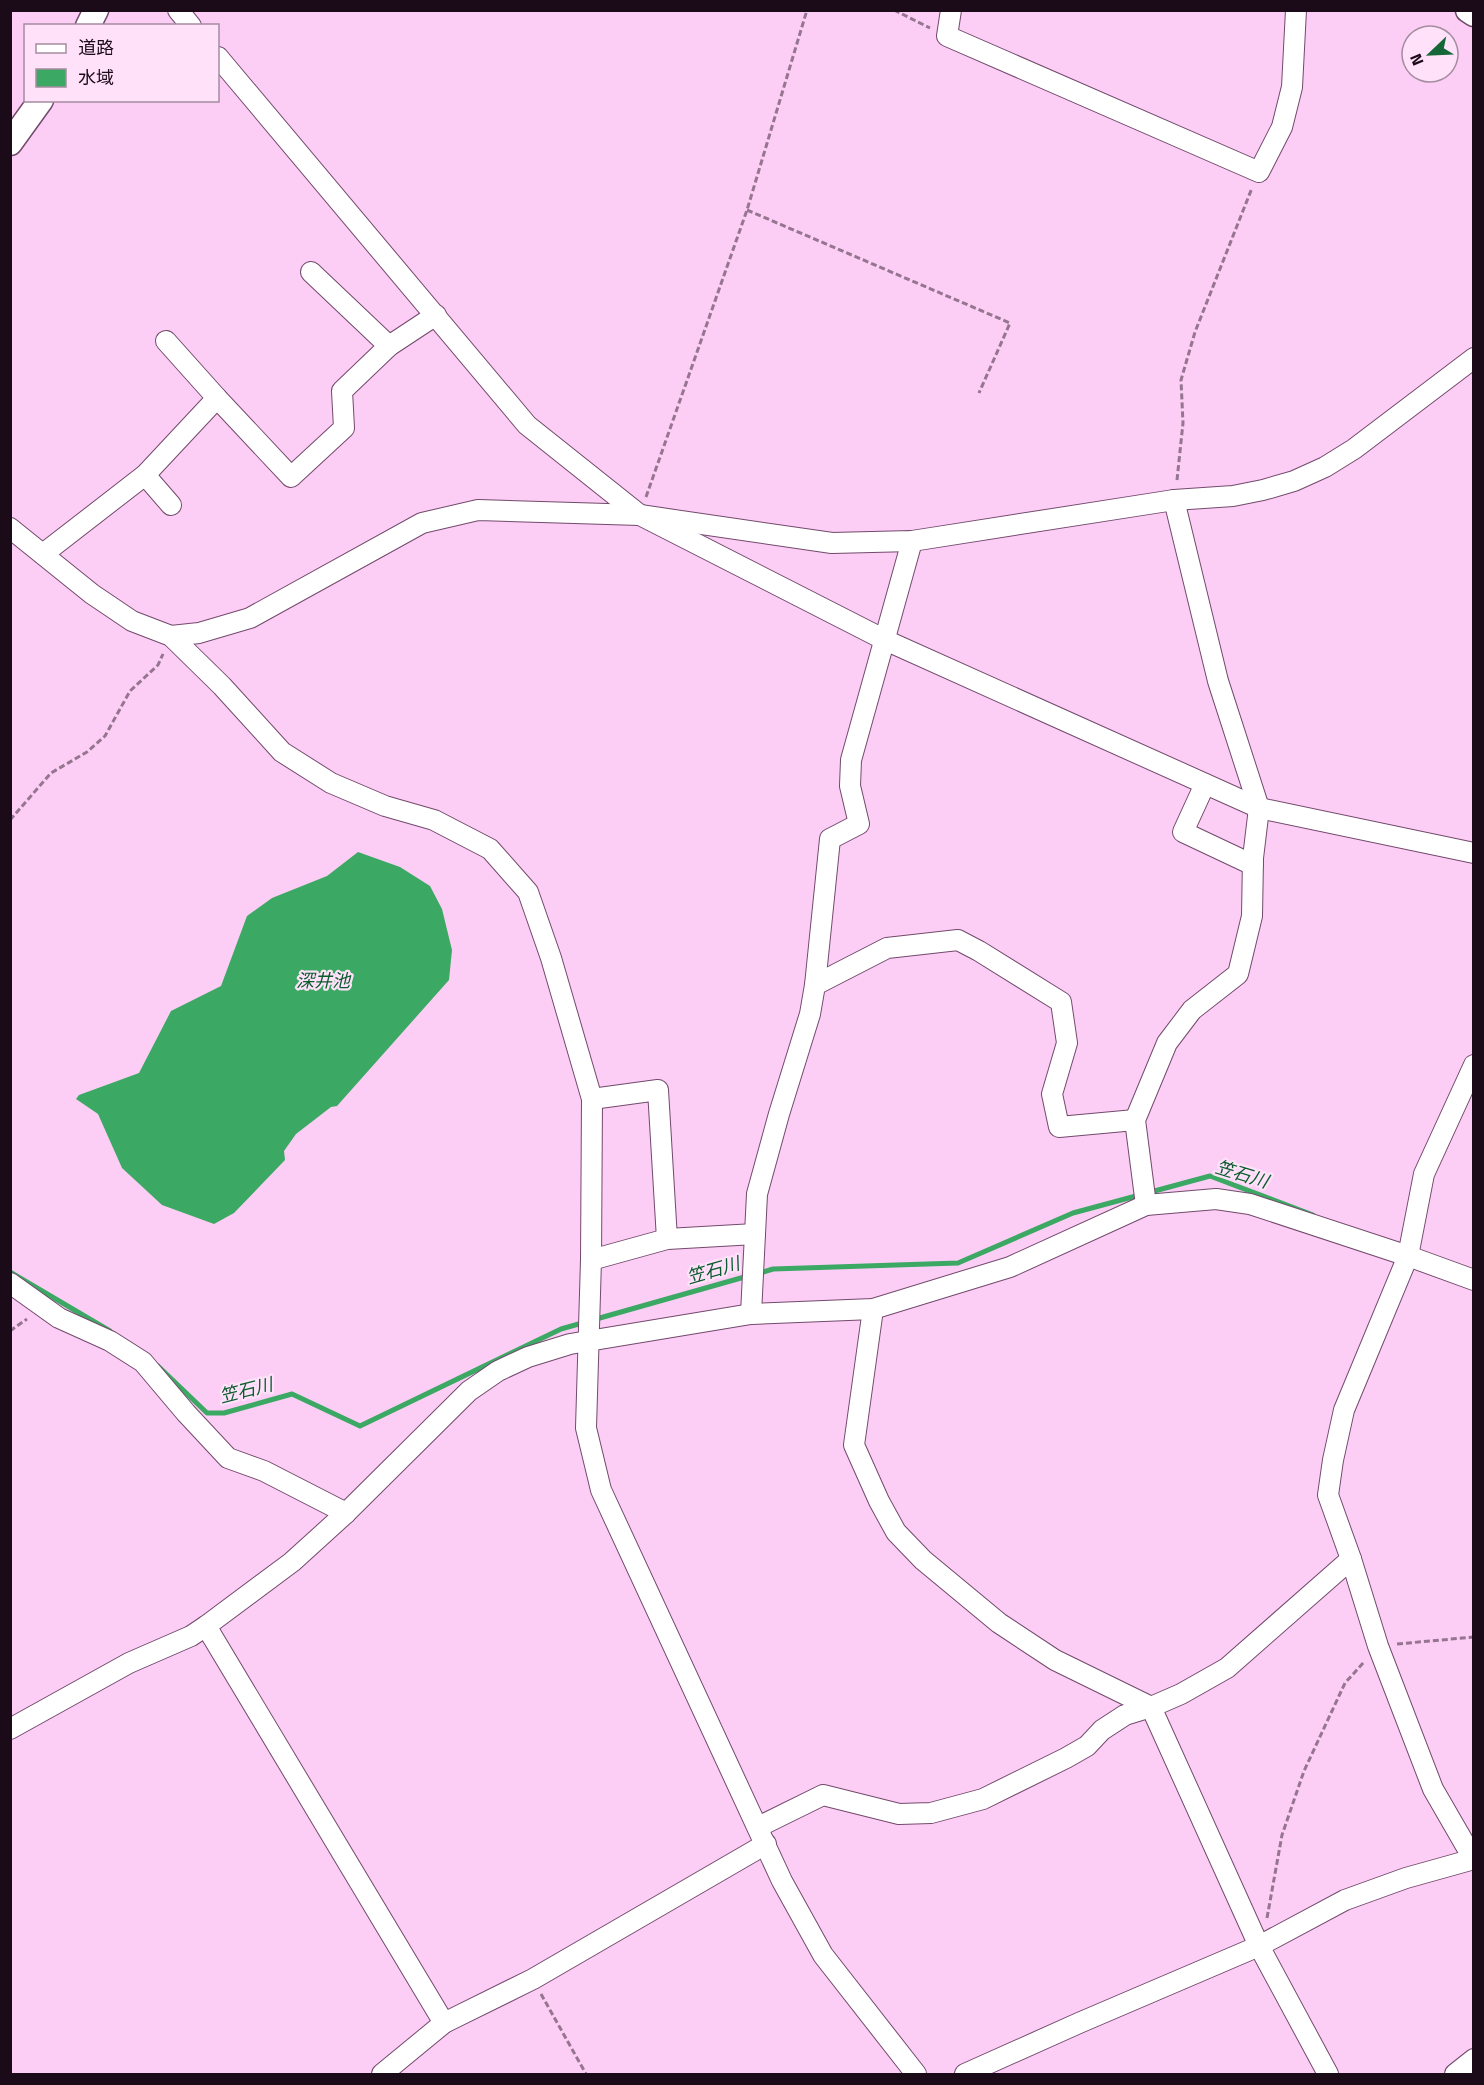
<svg xmlns="http://www.w3.org/2000/svg" width="1484" height="2085" font-family="'Titillium Web','Noto Sans JP',sans-serif">
  <style>
    .water { fill: #3ba863 }
    .lines { fill: none; stroke-linecap: round; stroke-linejoin: round }
    .stream { stroke: #3ba863; stroke-width: 5 }
    .minor-casing { stroke: #724a6c; stroke-width: 22 }
    .major-casing { stroke: #724a6c; stroke-width: 27 }
    .path { stroke: #957590; stroke-width: 3; stroke-dasharray: 6 3; stroke-linecap: butt }
    .minor { stroke: #fff; stroke-width: 20 }
    .major { stroke: #fff; stroke-width: 24 }
    .labels { text-anchor: middle; dominant-baseline: central; stroke-width: 4.5; stroke-linejoin: round; paint-order: stroke }
    .water-label { font-size: 18px; font-style: italic; fill: #0a5b2e; stroke: #ffe2f9 }
  </style>
  <rect width="100%" height="100%" fill="#fdcef5"/>
  <path class="water" d="M358 852 400 867 430 886 442 909 452 950 449 980 337 1106 331 1107 296 1134 284 1151 285 1160 234 1213 214 1224 162 1205 122 1168 98 1114 76 1099 79 1095 139 1073 171 1011 221 986 247 916 272 898 327 876Z"/>
  <g class="lines">
    <g class="stream">
      <path d="M10 1272 110 1331"/>
      <path d="M757 1274 773 1269 958 1263 1073 1213 1210 1176 1313 1215"/>
      <path d="M158 1366 207 1413H224L292 1394 360 1426 561 1329 748 1276"/>
    </g>
    <defs>
      <g id="minor">
        <path d="M178 10 191 26"/>
        <path d="M951 10 947 36 1259 172 1282 127 1292 87 1296 10"/>
        <path d="M218 57 527 425 640 515 885 640 1259 808 1474 853"/>
        <path d="M311 272 389 346"/>
        <path d="M166 341 217 398 291 477 344 428 342 391 389 346 436 315"/>
        <path d="M145 475 171 505"/>
        <path d="M10 528 92 594 132 621 171 636 222 686 282 752 331 783 385 806 434 820 490 849 528 892 551 958 592 1099 591 1260 586 1428 601 1490 782 1881 823 1955 916 2074"/>
        <path d="M43 554 145 475 217 398"/>
        <path d="M171 636 199 633 250 618 422 523 478 510 640 515 832 543 912 541 1174 500 1233 496 1263 490 1294 481 1325 467 1354 449 1474 358"/>
        <path d="M1205 784 1183 832 1253 865"/>
        <path d="M815 985 887 948 958 940 979 951 1061 1002 1067 1043 1052 1094 1059 1127 1135 1120"/>
        <path d="M1474 1065 1424 1174 1408 1256 1344 1410 1333 1460 1328 1495 1351 1559 1378 1646 1433 1789 1474 1860"/>
        <path d="M592 1099 658 1090 667 1239"/>
        <path d="M1146 1205 1135 1120 1167 1043 1192 1010 1238 974 1252 916 1253 858 1259 808 1218 681 1174 500"/>
        <path d="M591 1260 667 1239 755 1234"/>
        <path d="M10 1283 59 1318 110 1341 143 1362 186 1413 228 1458 264 1471 346 1513"/>
        <path d="M873 1309 854 1445 879 1501 896 1532 923 1560 999 1623 1055 1660 1151 1707"/>
        <path d="M751 1314 757 1194 779 1114 810 1014 815 985 830 839 859 824 850 786 851 760 912 541"/>
        <path d="M206 1626 444 2023"/>
        <path d="M10 1729 129 1663 191 1636 206 1626 292 1562 346 1513 469 1391 498 1371 528 1357 570 1344 751 1314 873 1309 1010 1267 1146 1205 1216 1199 1250 1204 1408 1256 1474 1280"/>
        <path d="M758 1827 823 1795 899 1814 931 1813 983 1799 1066 1758 1087 1746 1102 1730 1125 1715 1151 1707"/>
        <path d="M382 2074 444 2023 533 1979 766 1844"/>
        <path d="M965 2074 1079 2023 1259 1946 1345 1900 1406 1878 1474 1859"/>
        <path d="M1328 2074 1259 1946 1151 1707 1181 1694 1227 1668 1351 1559"/>
        <path d="M1455 2074 1474 2059"/>
      </g>
      <g id="major">
        <path d="M1468 10 1474 14"/>
        <path d="M88 26 96 10"/>
        <path d="M10 143 41 100"/>
      </g>
    </defs>
    <use href="#minor" class="minor-casing"/>
    <use href="#major" class="major-casing"/>
    <g class="path">
      <path d="M894 10 930 28"/>
      <path d="M747 210 1010 323 979 393"/>
      <path d="M1177 480 1183 423 1181 380 1195 332 1252 188"/>
      <path d="M646 497 747 210 807 10"/>
      <path d="M10 820 51 773 87 752 105 736 130 691 158 665 163 654"/>
      <path d="M10 1331 27 1319"/>
      <path d="M1397 1644 1474 1637"/>
      <path d="M1267 1918 1282 1835 1304 1771 1345 1683 1365 1661"/>
      <path d="M541 1994 586 2074"/>
    </g>
    <use href="#minor" class="minor"/>
    <use href="#major" class="major"/>
  </g>
  <g class="labels">
    <g class="water-label">
      <text x="323" y="980">深井池</text>
      <text transform="translate(1242 1174) rotate(17)">笠石川</text>
      <text transform="translate(713 1270) rotate(-16)">笠石川</text>
      <text transform="translate(246 1390) rotate(-14)">笠石川</text>
    </g>
  </g>
  <rect width="1484" height="2085" fill="none" stroke="#1b0b19" stroke-width="24"/>
  <rect x="24" y="24" width="195" height="78" fill="#ffe2f9" stroke="#a48c9f" stroke-width="1.5"/>
  <rect x="36" y="44" width="30" height="9" fill="#ffffff" stroke="#a48c9f" stroke-width="1.5"/>
  <text x="78" y="54" font-size="18" fill="#1b0b19">道路</text>
  <rect x="36" y="69" width="30" height="18" fill="#3ba863" stroke="#a48c9f" stroke-width="1.5"/>
  <text x="78" y="84" font-size="18" fill="#1b0b19">水域</text>
  <g transform="translate(1430 54) rotate(247)"><circle r="28" fill="#ffe2f9" stroke="#a48c9f" stroke-width="1.5"/>
  <path d="M0-4.5L10 22L0 15L-10 22Z" fill="#166738"/>
  <text y="-9" font-size="16" font-weight="bold" text-anchor="middle" fill="#1b0b19">N</text>
  </g>
</svg>
